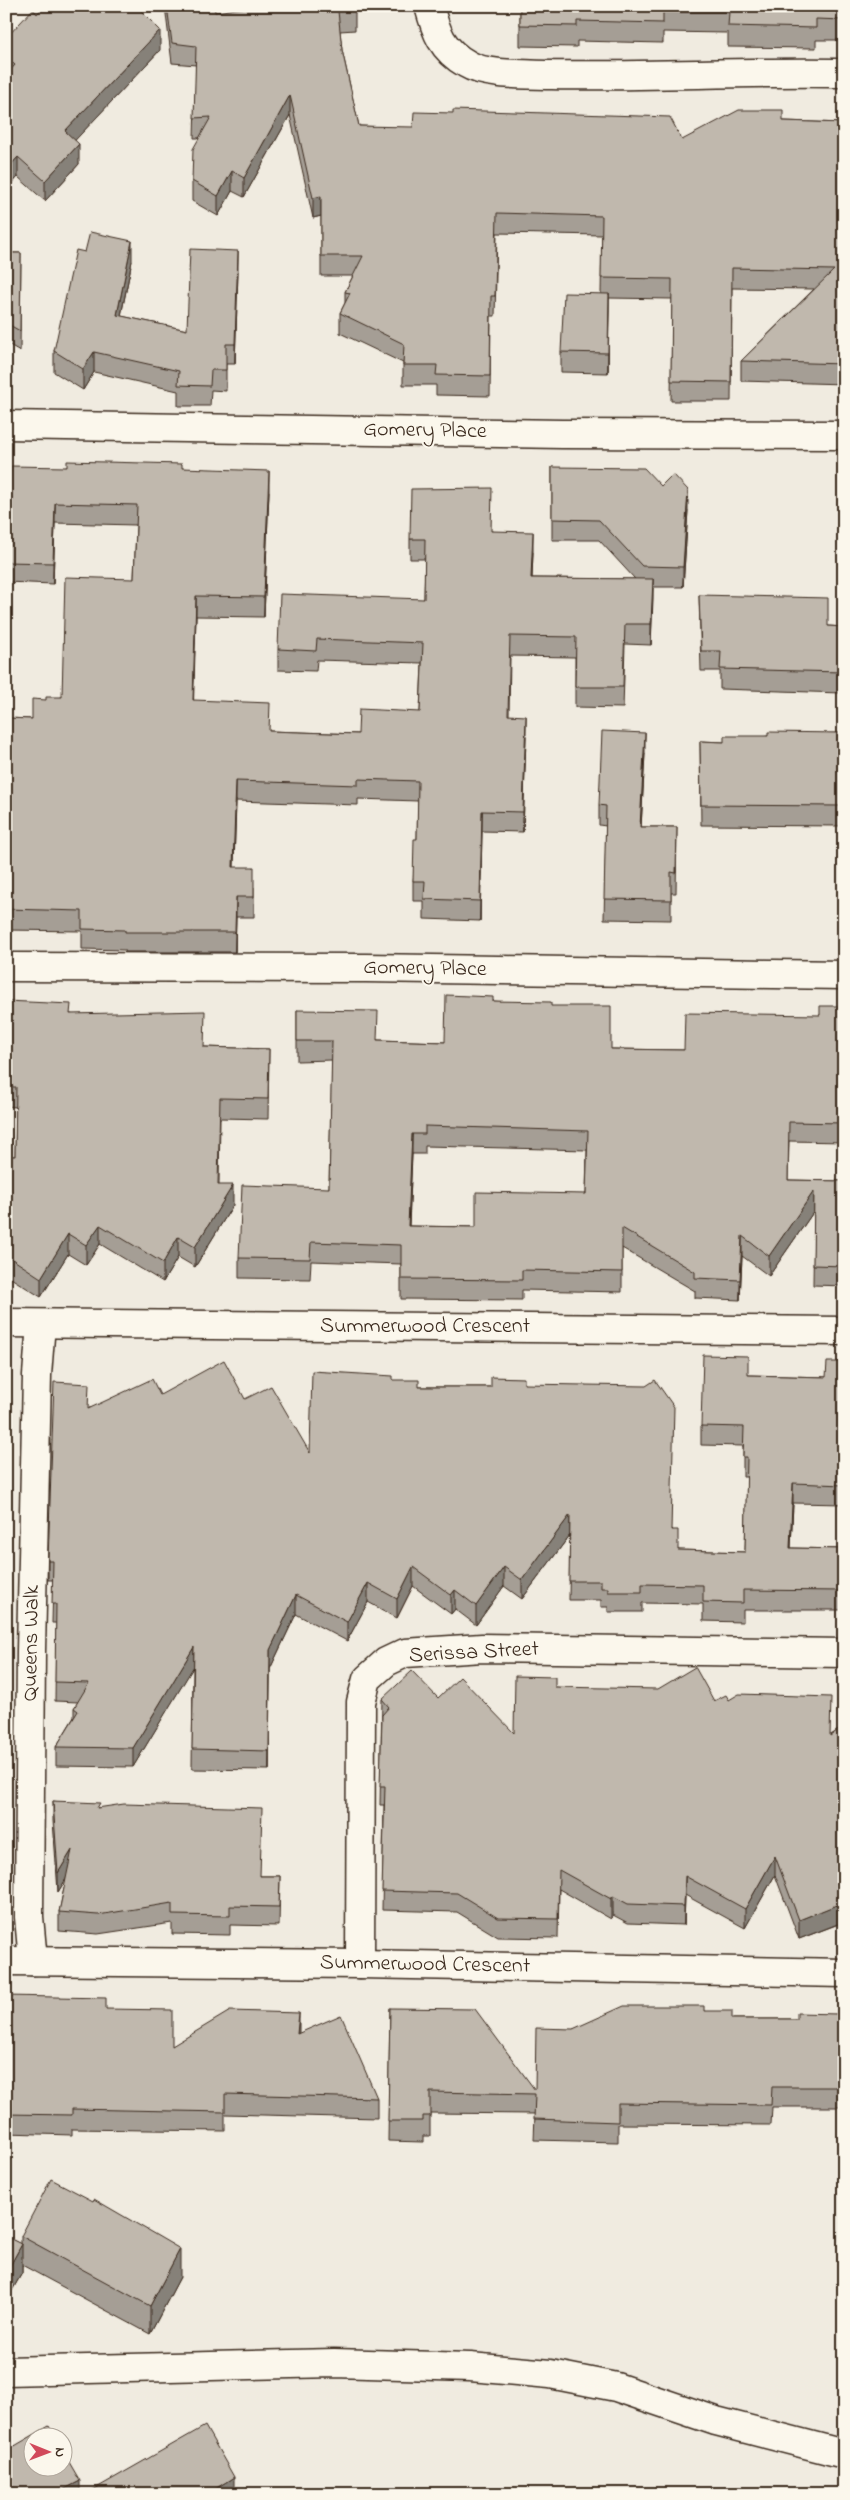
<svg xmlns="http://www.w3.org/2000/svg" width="850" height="2500" font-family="'Indie Flower',sans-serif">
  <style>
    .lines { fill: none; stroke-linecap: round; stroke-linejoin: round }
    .minor-casing { stroke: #3b2a1e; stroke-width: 31 }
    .minor { stroke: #fbf7ec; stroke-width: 28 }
    .wall { fill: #a59e95; stroke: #3b2a1e; fill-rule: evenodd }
    .shaded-wall { fill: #868179; stroke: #3b2a1e }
    .building { fill: #c0b8ad; stroke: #3b2a1e; fill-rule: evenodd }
    .labels { text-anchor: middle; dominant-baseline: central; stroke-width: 4; stroke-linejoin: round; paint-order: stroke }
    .street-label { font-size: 22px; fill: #3b2a1e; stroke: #fbf7ec }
  </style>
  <rect width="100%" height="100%" fill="#f0ebe0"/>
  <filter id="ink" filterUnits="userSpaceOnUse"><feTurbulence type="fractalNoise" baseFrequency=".02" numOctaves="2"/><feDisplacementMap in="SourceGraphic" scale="10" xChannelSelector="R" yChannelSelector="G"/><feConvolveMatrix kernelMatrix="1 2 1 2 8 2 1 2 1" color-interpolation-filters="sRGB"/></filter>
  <g filter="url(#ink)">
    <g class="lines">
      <defs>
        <g id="minor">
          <path d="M429 6C436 32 442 50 467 64 486 76 529 74 552 75 649 77 747 71 844 73"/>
          <path d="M6 425 562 434 844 435"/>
          <path d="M6 967 366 968 844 975"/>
          <path d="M6 1323 844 1331"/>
          <path d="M6 1961 360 1964 844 1973"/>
          <path d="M33 1961 29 1917 31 1651 37 1375 41 1324"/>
          <path d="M360 1964 361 1702 367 1679 386 1662 405 1653 482 1648 844 1653"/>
          <path d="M6 2371 334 2363 470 2367 550 2374 616 2387 716 2421 844 2454"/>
        </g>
      </defs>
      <use href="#minor" class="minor-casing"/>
      <use href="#minor" class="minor"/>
    </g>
    <g class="wall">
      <path d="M165 6H214L215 12 355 10V30L340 31 342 50 359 126 682 140 783 121 844 123V384L741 381V361L814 289 732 288 731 401H671L672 299 609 298 608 373 561 372V352L601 294 602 235 497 233 495 316H491L490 396 436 395V385H403V363L340 333V313L345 303V292L353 276H321V216L313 218 290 115 244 197 232 191 218 216 192 201V181L199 138H194L196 65 172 63Z"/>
      <path d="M520 6H844V40H816V48L728 47V33L663 32V43L577 41V47L520 46Z"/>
      <path d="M37 14 160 50 75 140 79 164 45 201 18 177 6 190V38Z"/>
      <path d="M85 252 132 261 121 316 187 330 238 271 235 364H226V391L211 390 210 406H178V391L94 372 83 390 54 372V351Z"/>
      <path d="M6 253H21L20 351 6 343Z"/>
      <path d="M67 467 182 468 269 491 264 617 196 616 193 700 270 731 358 734 420 712 422 663 317 660 316 671 278 670V649L424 599 425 559H410V539L492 531 533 552 532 578 635 579 599 540H552V467L661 486 688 510 683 587H653L651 645 625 644 623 708 575 707V657L510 656 509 715 526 736 523 832 482 831 480 921 424 919V901H413V881L417 839 418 801 358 799V805L236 801 234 867 254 887V917H236L235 952H125V950L82 949V931L6 930V718L32 719 46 700 62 697 134 579 136 525 55 523 53 584 6 582V480H10Z"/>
      <path d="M699 595 828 626 844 627V841L842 826 701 825 700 741 724 742 768 736 841 733V693L720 689V671H701Z"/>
      <path d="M645 753 641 827H677L676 893H671V920L604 919 606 826 599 825V805Z"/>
      <path d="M6 1001 71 1014 204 1047 269 1049 268 1119 220 1118 219 1185 233 1205 195 1267 178 1257 163 1282 100 1244 86 1265 68 1254 41 1297 6 1275V1156H15L16 1107 6 1106Z"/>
      <path d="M493 1001 551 1006 611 1049 684 1050 820 1015 844 1006V1142L789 1141 788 1180 844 1181V1286L813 1285 814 1211 769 1276 742 1256 740 1300 695 1298V1291L622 1248V1292L522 1290V1300L401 1299V1264L311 1261 310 1279 239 1278V1258L329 1188 332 1060 297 1061V1010L378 1040 445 1042ZM425 1146 587 1150 586 1194 476 1227 409 1226 412 1154H425Z"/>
      <path d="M844 1362V1504L793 1503 791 1548 844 1549V1610H743V1622L703 1621V1604L642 1603V1612H608V1607H601V1600H569L570 1535 522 1599 504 1586 476 1625 455 1609 451 1614 413 1586 397 1618 368 1602 347 1641 296 1614 270 1669 269 1770 192 1769 193 1667 133 1767 56 1766V1747L74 1717V1708L78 1702 55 1701 56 1623H52L53 1580H48V1561L89 1408 160 1395 245 1399 310 1453 393 1380 419 1387H491L524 1384 672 1530 678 1550 745 1552 747 1477H743V1446L701 1445V1426L748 1375 826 1377Z"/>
      <path d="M555 1687 714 1701 729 1700 831 1735 844 1726V1922L799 1939 775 1875 745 1928 685 1895 684 1925 628 1923 613 1915 611 1919 559 1889 558 1938 498 1937 457 1912 382 1910 384 1805H380L382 1699 438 1698 514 1733Z"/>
      <path d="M53 1801 100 1808 261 1876H280L279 1926 230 1925V1935L172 1934V1923L98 1934 59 1931V1912L66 1879 58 1892 53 1821Z"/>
      <path d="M6 1996 106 2009 172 2046 299 2033 377 2098V2118L225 2114V2131L72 2129V2135L6 2133Z"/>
      <path d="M844 2006V2107H772L771 2125 618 2124V2142L534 2140 535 2114 430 2113V2136H423V2142L388 2141 390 2008 535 2090 573 2029 704 2011 732 2019H797L838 2014 843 2012Z"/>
      <path d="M6 2236 21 2244V2236L180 2277 150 2334 22 2265V2273L6 2301Z"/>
    </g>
    <g class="shaded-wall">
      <path d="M160 30V50L65 151V131Z"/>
      <path d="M290 95V115L244 197V178Z"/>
      <path d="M79 144V164L45 201V181Z"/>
      <path d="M18 157V177L6 190V170Z"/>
      <path d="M232 171V191L218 216V196Z"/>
      <path d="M321 196V216L313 218V198Z"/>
      <path d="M132 241V261L117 335V315Z"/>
      <path d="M238 251V271L235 364V344Z"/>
      <path d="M609 294V314L608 373V353Z"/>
      <path d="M94 352V372L83 390V369Z"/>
      <path d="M269 471V491L264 617V597Z"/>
      <path d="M688 490V510L683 587V567Z"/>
      <path d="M55 503V523L53 584V563Z"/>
      <path d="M533 532V552L531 598V578Z"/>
      <path d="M653 579V599L651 645V624Z"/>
      <path d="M196 596V616L193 720V700Z"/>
      <path d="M526 716V736L523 832V812Z"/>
      <path d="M645 733V753L640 847V827Z"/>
      <path d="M236 781V801L233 887V867Z"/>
      <path d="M482 811V831L480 921V901Z"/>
      <path d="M236 897V917L235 952V932Z"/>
      <path d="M412 1134V1154L408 1245V1226Z"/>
      <path d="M233 1185V1205L195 1267V1247Z"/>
      <path d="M814 1191V1211L769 1276V1256Z"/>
      <path d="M100 1225V1244L86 1265V1245Z"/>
      <path d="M68 1234V1254L41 1297V1278Z"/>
      <path d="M742 1236V1256L740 1300V1280Z"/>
      <path d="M178 1237V1257L163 1282V1263Z"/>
      <path d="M793 1483V1503L790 1567V1548Z"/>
      <path d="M570 1515V1535L522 1599V1580Z"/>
      <path d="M413 1567V1586L397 1618V1599Z"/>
      <path d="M504 1567V1586L476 1625V1606Z"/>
      <path d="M368 1583V1602L347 1641V1622Z"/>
      <path d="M455 1590V1609L451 1614V1595Z"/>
      <path d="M296 1595V1614L270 1669 269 1770 270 1650Z"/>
      <path d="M194 1647V1666L133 1767V1748Z"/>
      <path d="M72 1850V1869L58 1892V1873Z"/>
      <path d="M775 1856V1875L745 1928V1909Z"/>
      <path d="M685 1876V1895L684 1925V1906Z"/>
      <path d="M613 1896V1915L611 1919V1899Z"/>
      <path d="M843 1902V1922L799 1939V1920Z"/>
      <path d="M299 2013V2032L297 2054V2034Z"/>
      <path d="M22 2244V2273L6 2301V2273Z"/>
      <path d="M180 2249V2277L150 2334V2306Z"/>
      <path d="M234 2477V2494H207Z"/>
      <path d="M80 2481V2494H55Z"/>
    </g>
    <g class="building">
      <path d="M44 6H136L160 30 65 131 79 144 45 181 18 157 6 170V75L15 65 6 57V38L33 9 37 14Z"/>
      <path d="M167 6H214L215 12 258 6H355V10L338 11 342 50 359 126 413 127 414 112 453 113V110L670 117 682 140 739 110H783V121L844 123V364L741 361 834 270 732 268 731 382 671 381 672 279 601 278 602 216 497 213 495 296H491L490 376 436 375 437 365H403L404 344 340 313 350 293 345 292 363 256H321V196L313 198 290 95 244 178 232 171 218 196 192 181 193 149 211 117 194 118 196 46 172 43Z"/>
      <path d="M520 6H844V20L816 19V28L728 26 729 12H663V23L577 21V26L520 25Z"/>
      <path d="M90 232 132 241 117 315 187 330 190 249 238 251 235 344H226V370H211L210 386 178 385 179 371 94 352 83 369 54 351 76 250 85 252Z"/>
      <path d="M6 253H21L20 331 6 323Z"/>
      <path d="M564 293 609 294 608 353 561 352Z"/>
      <path d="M67 461 182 464V468L269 471 264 597 196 596 193 700 270 703 269 731 358 734 359 709 420 712 423 643 317 639 316 651 278 649 280 594 424 599 425 539H410L411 489 492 488 491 531 533 532 531 578 653 579 651 624H625L623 687H575L576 637 510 636 508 715 526 716 523 812 482 811 480 901 424 899 425 881H413L414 839H417L418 781 358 779V785L236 781 233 867H254V897H236L235 932H125V930L82 929V911L6 909V718L32 719V699L46 700V697H62L65 577 134 579 137 505 55 503 53 563 6 562V480H10L11 466 67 467Z"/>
      <path d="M552 467 644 468 661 486 673 474 688 490 683 567 642 566 599 520 552 519Z"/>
      <path d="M699 595 828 598V626L844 627V821L842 806 701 805 700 741 724 742V736H768V732L841 733 842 672 720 669 721 651H701Z"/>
      <path d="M602 731 645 733 640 827H677L676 873 671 872V900L604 899 606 806 599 805Z"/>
      <path d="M446 995 493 997V1001L551 1002V1006H611V1049L684 1050 685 1013 820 1015V1006H844V1123L789 1122 788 1180 844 1181V1266L813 1265 814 1191 769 1256 742 1236 740 1280 695 1278V1272L622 1228V1272L522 1270V1280L401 1279V1245L311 1242 310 1259 239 1258 242 1185 329 1188 332 1041H297V1010L378 1011 377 1040 445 1042ZM425 1126 588 1131 586 1194 476 1192V1227L408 1226 412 1134H425Z"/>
      <path d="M6 1001 71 1004 70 1014 205 1011 204 1047 269 1049 268 1099 220 1098 218 1185H233L195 1247 178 1237 163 1263 100 1225 86 1245 68 1234 41 1278 6 1255V1156H15L16 1087H6Z"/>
      <path d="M703 1355 748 1356V1375L826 1377 827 1362H844V1485L793 1483 790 1548 844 1549V1591L743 1590V1603L703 1602V1585L642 1584V1592H608V1588H601V1581H569L570 1515 522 1580 504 1567 476 1606 455 1590 451 1595 413 1567 397 1599 368 1583 347 1622 296 1595 270 1650 269 1751 192 1749 194 1647 133 1748 56 1747 78 1711 74 1708 89 1683 55 1682 56 1604H52L53 1561H48L54 1382 89 1384 88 1409 152 1379 160 1395 224 1360 245 1399 271 1386 310 1453 312 1371 393 1376V1380H419V1387H491V1377L524 1378V1384L646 1386 655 1380 674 1407 671 1530H678V1550L745 1552 747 1457H743L744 1427 701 1426Z"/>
      <path d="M695 1667 714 1701 726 1695 729 1700 739 1694 831 1697 830 1736 844 1726V1902L799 1920 775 1856 745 1909 685 1876 684 1906 628 1904 613 1896 611 1899 559 1870 558 1919 498 1918 457 1893 382 1891 385 1786H380L382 1715 389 1707 382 1699 412 1671 438 1698 460 1677 514 1733 515 1676 555 1677V1687L658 1689Z"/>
      <path d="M53 1801 100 1803 97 1808 124 1804 262 1808 260 1876H280L279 1907 230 1906V1916L172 1915V1903L98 1915 59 1912 72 1850 58 1873Z"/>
      <path d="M6 1996 106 1998V2009L172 2010V2046L230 2011 299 2013 297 2034 341 2015 377 2098 225 2094V2112L72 2109V2115L6 2114Z"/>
      <path d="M624 2006H704V2011H732V2019H797V2013L838 2014V2012H843L844 2006V2087H772L771 2105 618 2103V2122L534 2119 535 2094 430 2092V2116H423V2121H388L390 2008 475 2009 535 2090 536 2028 573 2029Z"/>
      <path d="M51 2179 93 2201 94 2199 180 2249 150 2306 21 2236Z"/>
      <path d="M6 2236 22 2244 6 2273Z"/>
      <path d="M49 2426 55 2438H32V2468H62V2450L80 2481 55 2494H6V2451Z"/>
      <path d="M205 2426 234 2477 207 2494H86Z"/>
    </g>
  </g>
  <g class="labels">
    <g class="street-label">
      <text transform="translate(425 431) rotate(1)">Gomery Place</text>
      <text transform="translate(425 969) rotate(1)">Gomery Place</text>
      <text x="425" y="1327">Summerwood Crescent</text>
      <text transform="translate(32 1643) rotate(-89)">Queens Walk</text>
      <text transform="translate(474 1653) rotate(-3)">Serissa Street</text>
      <text transform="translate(425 1965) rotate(1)">Summerwood Crescent</text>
    </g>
  </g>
  <rect width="850" height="2500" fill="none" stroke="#fbf7ec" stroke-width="25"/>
  <rect x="12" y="12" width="825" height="2475" fill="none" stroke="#3b2a1e" stroke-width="2" filter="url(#ink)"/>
  <g transform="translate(48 2452) rotate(91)"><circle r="24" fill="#fbf7ec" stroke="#aea59a"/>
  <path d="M0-4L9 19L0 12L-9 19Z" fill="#d1495b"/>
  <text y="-8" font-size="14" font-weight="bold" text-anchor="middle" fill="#3b2a1e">N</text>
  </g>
</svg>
